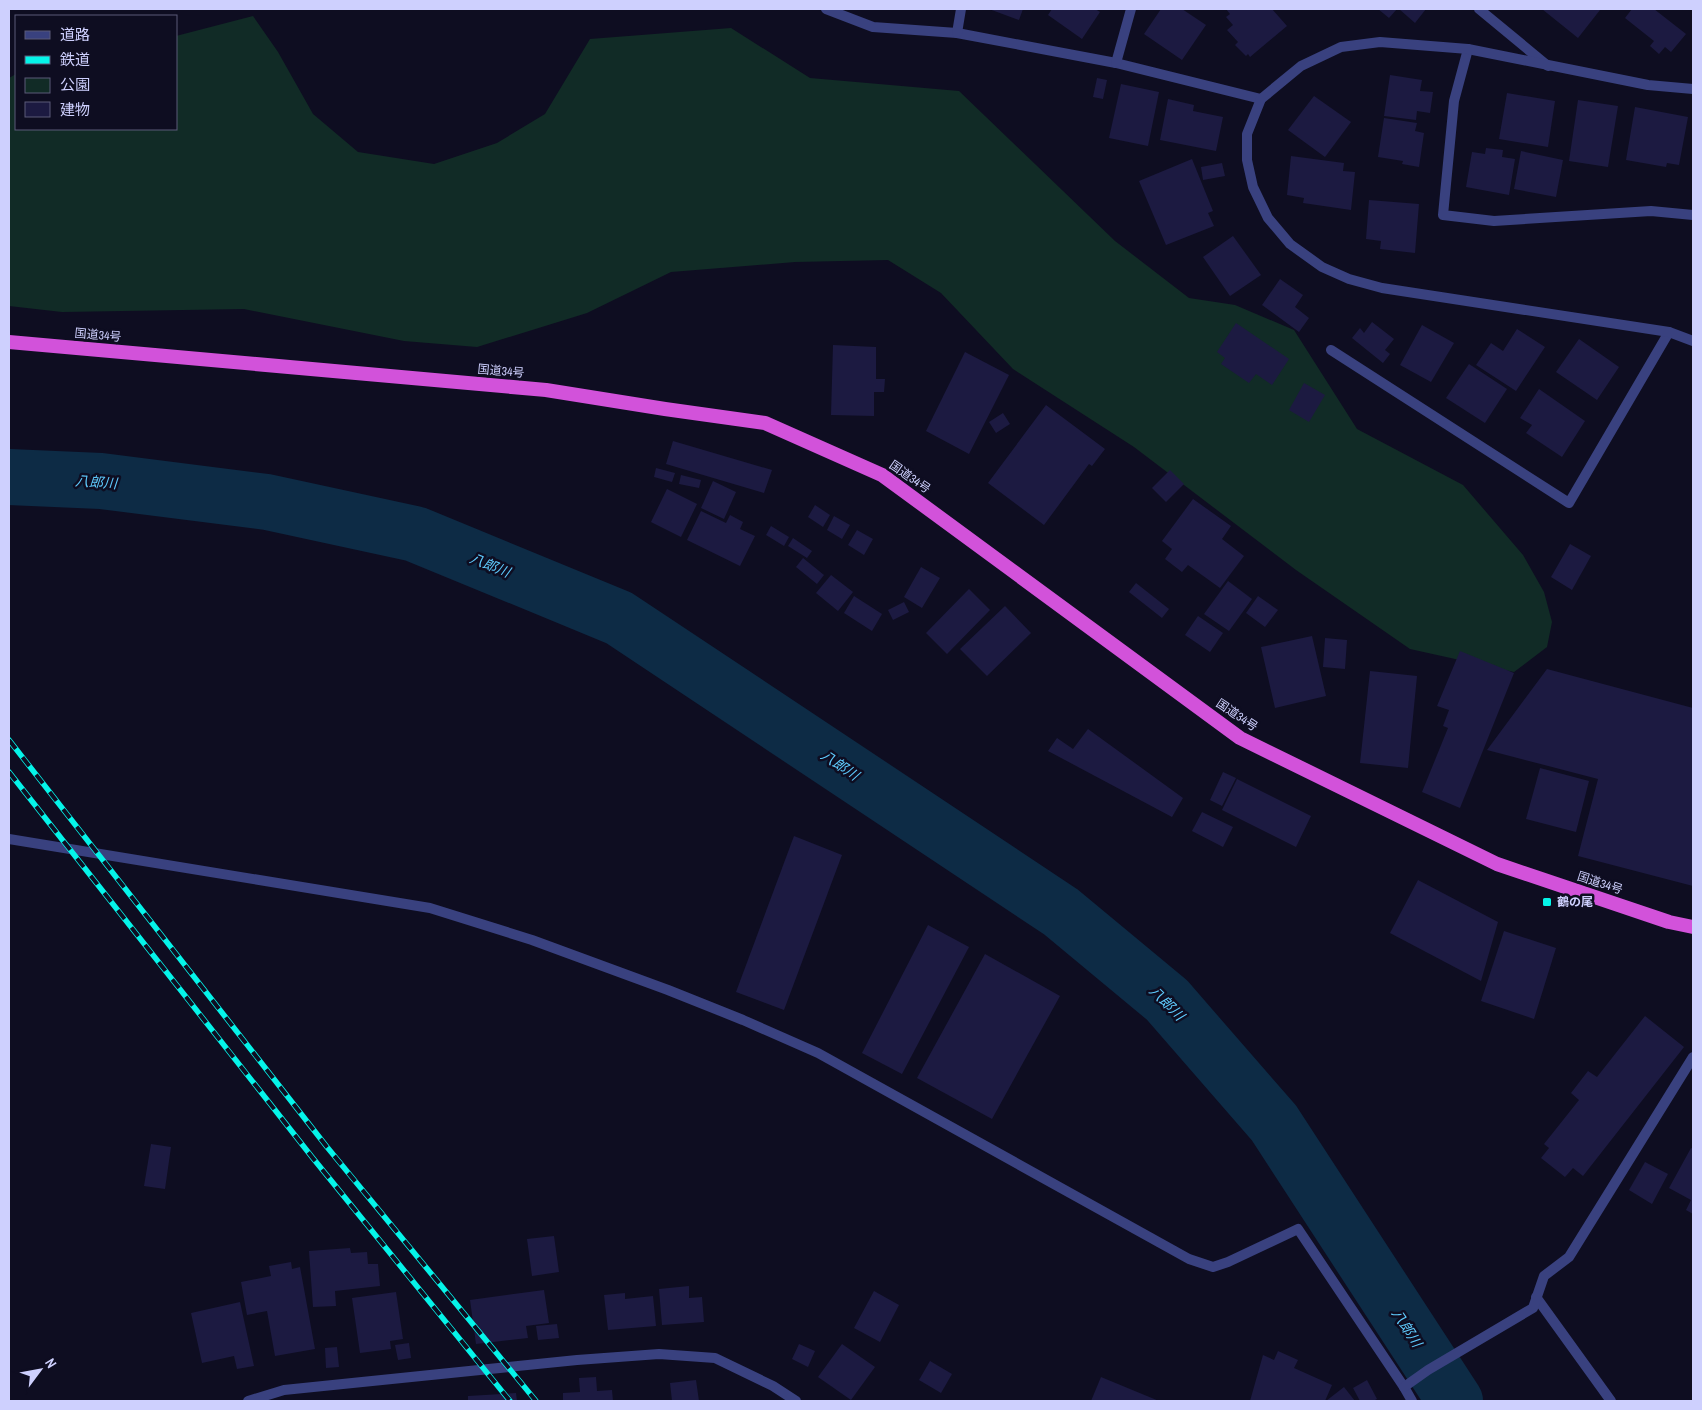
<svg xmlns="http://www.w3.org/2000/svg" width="1702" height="1410" font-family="'Archivo Narrow','Noto Sans JP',sans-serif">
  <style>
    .green { fill: #112b26 }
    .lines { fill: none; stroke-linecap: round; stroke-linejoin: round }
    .river { stroke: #0d2b45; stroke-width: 56 }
    .building { fill: #1c1a41 }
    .minor { stroke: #39417f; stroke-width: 10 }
    .tertiary { stroke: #39417f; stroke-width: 10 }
    .trunk { stroke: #d252da; stroke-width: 14 }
    .rail-casing { stroke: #05f4e9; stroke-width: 5.5 }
    .rail { stroke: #0e0d21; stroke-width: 4; stroke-dasharray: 11; stroke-linecap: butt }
    .poi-dot { fill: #05f4e9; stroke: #0e0d21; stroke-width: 2 }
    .labels { text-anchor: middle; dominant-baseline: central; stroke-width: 5; stroke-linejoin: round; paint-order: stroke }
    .street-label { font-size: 12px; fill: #ced0fe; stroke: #0e0d21 }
    .poi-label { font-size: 12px; font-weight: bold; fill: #ced0fe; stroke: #0e0d21; text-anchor: start }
    .water-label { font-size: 14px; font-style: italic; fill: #5ecafc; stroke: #0e0d21 }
  </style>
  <rect width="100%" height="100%" fill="#0e0d21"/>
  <path class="green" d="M253 16 278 52 313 114 358 152 434 164 497 143 545 114 590 39 731 28 810 78 959 91 1115 241 1189 298 1235 305 1294 330 1357 429 1463 485 1523 555 1544 592 1552 622 1547 647 1514 672 1410 649 1296 570 1134 447 1013 369 941 293 888 260 795 262 671 272 587 313 477 347 404 341 244 309 62 312 9 306V78L16 74V129H176V36Z"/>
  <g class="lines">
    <path class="river" d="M9 477 101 481 267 502 415 534 619 618 1061 912 1167 1000 1274 1123 1455 1401"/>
  </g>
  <g class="building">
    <path d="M989 9H1023L1019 20Z"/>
    <path d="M1052 9H1095L1100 12 1082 39 1048 15Z"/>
    <path d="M1161 9H1182L1206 25 1182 60 1144 34Z"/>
    <path d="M1226 9H1272L1287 26 1250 57 1248 54 1246 56 1235 45 1238 42 1227 30 1233 25 1226 17 1230 14Z"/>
    <path d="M1378 9H1397L1389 18Z"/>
    <path d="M1399 9H1426L1415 23Z"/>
    <path d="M1542 9H1598L1600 10 1578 38Z"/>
    <path d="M1632 9H1654L1686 34 1671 52 1665 47 1659 54 1650 46 1654 41 1625 18Z"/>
    <path d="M1390 75 1422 80 1420 91 1433 92 1430 113 1417 111 1416 120 1384 116Z"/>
    <path d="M1097 78 1107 80 1103 99 1093 97Z"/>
    <path d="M1121 84 1159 92 1148 146 1109 138Z"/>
    <path d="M1507 93 1555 101 1548 147 1499 139Z"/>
    <path d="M1314 96 1351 122 1325 157 1288 130Z"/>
    <path d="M1168 99 1194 105 1193 111 1223 117 1216 151 1160 140Z"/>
    <path d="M1578 100 1618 106 1608 167 1569 161Z"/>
    <path d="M1635 107 1688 117 1679 165 1667 163 1666 167 1626 160Z"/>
    <path d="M1384 118 1417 123 1415 131 1424 133 1419 167 1402 164 1403 161 1378 157Z"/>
    <path d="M1486 148 1503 150 1502 157 1515 159 1509 195 1466 187 1472 152 1485 154Z"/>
    <path d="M1521 151 1563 160 1556 197 1514 189Z"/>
    <path d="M1291 156 1344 163 1343 171 1355 172 1351 210 1303 203 1304 198 1287 195Z"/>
    <path d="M1192 159 1213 211 1208 213 1214 226 1166 245 1139 181Z"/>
    <path d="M1222 163 1225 176 1203 180 1201 167Z"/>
    <path d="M1369 200 1419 204 1415 253 1380 249 1381 241 1366 239Z"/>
    <path d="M1233 236 1261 275 1230 296 1203 257Z"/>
    <path d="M1280 279 1303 295 1295 307 1309 318 1299 332 1262 305Z"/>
    <path d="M1372 322 1394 339 1385 350 1390 354 1383 363 1352 338 1360 328 1364 333Z"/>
    <path d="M1236 323 1289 359 1272 385 1256 374 1249 383 1221 364 1225 358 1217 352Z"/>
    <path d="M1422 325 1454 343 1431 382 1400 365Z"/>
    <path d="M1517 329 1545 347 1516 391 1476 365 1491 343 1503 351Z"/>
    <path d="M1579 339 1619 367 1597 400 1556 372Z"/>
    <path d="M833 345 876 347V379H885L884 392H874V416L831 415Z"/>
    <path d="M965 352 1009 375 969 454 926 431Z"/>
    <path d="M1469 364 1507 389 1485 423 1446 398Z"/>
    <path d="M1304 383 1325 395 1309 422 1289 410Z"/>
    <path d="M1539 389 1585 421 1562 457 1526 433 1532 425 1520 418Z"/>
    <path d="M1046 405 1105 449 1092 466 1089 464 1044 525 988 483Z"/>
    <path d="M1003 413 1010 424 996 433 989 422Z"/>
    <path d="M673 441 772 470 764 493 666 464Z"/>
    <path d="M656 468 675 473 672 482 654 477Z"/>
    <path d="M1170 470 1184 484 1166 502 1152 488Z"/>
    <path d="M681 475 701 480 699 488 679 484Z"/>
    <path d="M713 481 736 492 724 519 701 508Z"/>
    <path d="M667 489 697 504 681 537 651 522Z"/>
    <path d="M1193 499 1231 526 1222 539 1244 556 1220 588 1188 565 1182 572 1165 559 1172 549 1162 541Z"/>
    <path d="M815 505 830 515 823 527 808 517Z"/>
    <path d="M701 511 726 523 730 515 743 522 740 529 755 536 740 566 687 540Z"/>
    <path d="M834 516 850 525 842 539 827 530Z"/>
    <path d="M771 526 789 537 784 546 766 535Z"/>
    <path d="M857 530 873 539 864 555 848 545Z"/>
    <path d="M793 538 812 551 807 558 788 546Z"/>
    <path d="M1570 544 1591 556 1572 590 1551 577Z"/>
    <path d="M803 558 824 575 817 584 796 567Z"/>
    <path d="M921 567 940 578 922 608 904 597Z"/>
    <path d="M831 575 853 592 838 611 816 593Z"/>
    <path d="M1228 581 1252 599 1229 631 1204 614Z"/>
    <path d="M1136 583 1169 609 1162 618 1129 592Z"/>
    <path d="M969 589 990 610 947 654 926 633Z"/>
    <path d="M854 596 882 614 872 631 844 613Z"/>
    <path d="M1258 596 1278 610 1265 627 1246 613Z"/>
    <path d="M904 602 909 612 893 620 888 610Z"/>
    <path d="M1005 606 1031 633 987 676 960 649Z"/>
    <path d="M1198 616 1223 633 1210 652 1185 635Z"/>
    <path d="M1312 636 1326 696 1275 708 1261 647Z"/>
    <path d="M1325 638 1347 640 1345 669 1323 667Z"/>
    <path d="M1460 651 1514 673 1460 808 1422 792 1448 728 1443 726 1449 710 1437 706Z"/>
    <path d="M1547 669 1693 708V886L1578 856 1598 779 1487 750Z"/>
    <path d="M1370 671 1417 676 1408 768 1360 763Z"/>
    <path d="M1088 729 1183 798 1172 817 1048 751 1057 738 1073 749Z"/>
    <path d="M1540 768 1589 781 1576 832 1526 819Z"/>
    <path d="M1223 772 1236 778 1222 806 1210 800Z"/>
    <path d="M1237 779 1311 816 1296 847 1222 810Z"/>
    <path d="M1202 812 1233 827 1223 847 1192 831Z"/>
    <path d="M794 836 842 855 784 1010 736 992Z"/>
    <path d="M1418 880 1498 922 1481 981 1390 933Z"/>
    <path d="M928 925 969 947 902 1074 862 1053Z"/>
    <path d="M1504 931 1556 948 1534 1019 1481 1001Z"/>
    <path d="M985 954 1060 996 992 1119 917 1078Z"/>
    <path d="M1645 1016 1684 1047 1583 1176 1573 1168 1565 1177 1541 1158 1549 1148 1544 1144 1579 1100 1571 1093 1588 1071 1597 1077Z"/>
    <path d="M151 1144 171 1147 165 1189 144 1186Z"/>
    <path d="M1691 1148 1693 1149V1214L1686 1210 1691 1200 1669 1188Z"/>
    <path d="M1645 1162 1668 1174 1652 1204 1629 1190Z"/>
    <path d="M554 1236 559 1272 532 1276 527 1239Z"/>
    <path d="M350 1248 351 1253 367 1252 368 1264H378L380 1286 335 1291 336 1306 313 1307 309 1251Z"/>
    <path d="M291 1262 292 1269 300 1267 315 1349 275 1356 267 1311 247 1315 241 1282 271 1276 269 1266Z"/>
    <path d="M689 1286V1298L702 1297 704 1322 662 1325 659 1289Z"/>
    <path d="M544 1290 549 1323 526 1326 528 1338 476 1344 470 1300Z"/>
    <path d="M874 1291 899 1305 880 1342 854 1328Z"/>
    <path d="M396 1292 403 1339 390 1341 391 1349 360 1353 352 1298Z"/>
    <path d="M625 1293V1299L653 1296 656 1326 608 1330 604 1295Z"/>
    <path d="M240 1302 254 1366 237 1369 234 1356 202 1363 191 1313Z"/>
    <path d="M557 1324 559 1338 538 1340 536 1326Z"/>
    <path d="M409 1343 411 1358 398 1360 395 1345Z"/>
    <path d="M799 1344 815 1351 808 1367 792 1359Z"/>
    <path d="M842 1344 875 1367 851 1400 818 1377Z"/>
    <path d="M337 1347 339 1367 326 1368 325 1348Z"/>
    <path d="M1278 1351 1298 1360 1294 1368 1332 1385 1325 1401H1250L1263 1355 1274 1360Z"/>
    <path d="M930 1361 952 1374 941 1393 919 1380Z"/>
    <path d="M596 1377 597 1391 612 1390 613 1401H563V1393L580 1392 579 1378Z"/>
    <path d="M1101 1377 1159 1401H1091Z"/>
    <path d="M696 1380 699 1401H672L670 1383Z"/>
    <path d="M1367 1380 1377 1399 1373 1401H1360L1353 1388Z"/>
    <path d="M1344 1387 1355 1401H1326Z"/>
    <path d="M516 1393 517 1401H468V1396Z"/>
  </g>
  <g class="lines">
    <g class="minor">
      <path d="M826 9 873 27 957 33 1116 63 1261 99"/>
      <path d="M1479 9 1548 66"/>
      <path d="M957 33 961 9"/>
      <path d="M1468 49 1454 101 1443 215 1494 221 1651 211 1693 215"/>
      <path d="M1116 63 1131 9"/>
      <path d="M1331 350 1569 503 1669 332"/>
      <path d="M9 839 430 908 532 940 668 990 743 1020 818 1053 1189 1259 1213 1267 1228 1262 1298 1229 1404 1387 1412 1401"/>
      <path d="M1536 1297 1611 1401"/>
      <path d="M1404 1387 1428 1370 1533 1308 1544 1276 1569 1257 1693 1057"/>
      <path d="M248 1401 284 1390 577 1360 659 1354 715 1358 773 1386 796 1401"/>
    </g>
    <path class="tertiary" d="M1693 89 1648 85 1468 49 1380 42 1341 47 1301 66 1261 99 1247 134V160L1253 187 1268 218 1290 244 1322 267 1349 279 1382 288 1669 332 1693 341"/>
    <path class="trunk" d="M9 342 546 390 665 409 765 423 882 475 1240 738 1497 864 1669 922 1693 927"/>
    <defs>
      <g id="rail">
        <path d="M9 740 327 1147 536 1401"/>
        <path d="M9 772 312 1157 510 1401"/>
      </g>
    </defs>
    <use href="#rail" class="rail-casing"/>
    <use href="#rail" class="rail"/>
  </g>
  <rect class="poi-dot" x="1542" y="897" width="10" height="10" rx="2.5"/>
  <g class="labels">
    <g class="street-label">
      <text transform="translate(98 335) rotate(5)">国道34号</text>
      <text transform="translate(501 371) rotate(5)">国道34号</text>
      <text transform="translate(910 477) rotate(35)">国道34号</text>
      <text transform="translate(1237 715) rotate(34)">国道34号</text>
      <text transform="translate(1600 883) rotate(18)">国道34号</text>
    </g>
    <g class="poi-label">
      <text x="1557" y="902">鶴の尾</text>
    </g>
    <g class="water-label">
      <text transform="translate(96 482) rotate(4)">八郎川</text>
      <text transform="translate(490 565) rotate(22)">八郎川</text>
      <text transform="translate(840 765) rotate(34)">八郎川</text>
      <text transform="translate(1167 1003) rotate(45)">八郎川</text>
      <text transform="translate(1407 1328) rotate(57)">八郎川</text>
    </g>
  </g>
  <rect width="1702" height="1410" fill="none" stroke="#ced0fe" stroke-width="20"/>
  <rect x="15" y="15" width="162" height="115" fill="#0e0d21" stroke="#5b5b79"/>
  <rect x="25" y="31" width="25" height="8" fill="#39417f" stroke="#5b5b79"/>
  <text x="60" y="40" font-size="15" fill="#ced0fe">道路</text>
  <rect x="25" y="56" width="25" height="8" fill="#05f4e9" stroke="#5b5b79"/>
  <text x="60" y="65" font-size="15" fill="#ced0fe">鉄道</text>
  <rect x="25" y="78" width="25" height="15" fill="#112b26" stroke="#5b5b79"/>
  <text x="60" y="90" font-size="15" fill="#ced0fe">公園</text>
  <rect x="25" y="102" width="25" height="15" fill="#1c1a41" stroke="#5b5b79"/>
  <text x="60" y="115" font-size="15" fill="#ced0fe">建物</text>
  <g transform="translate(40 1370) rotate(58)" stroke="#0e0d21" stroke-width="4" paint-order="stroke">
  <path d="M0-4L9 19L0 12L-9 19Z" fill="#ced0fe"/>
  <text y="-8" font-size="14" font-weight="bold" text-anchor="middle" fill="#ced0fe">N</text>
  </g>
</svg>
